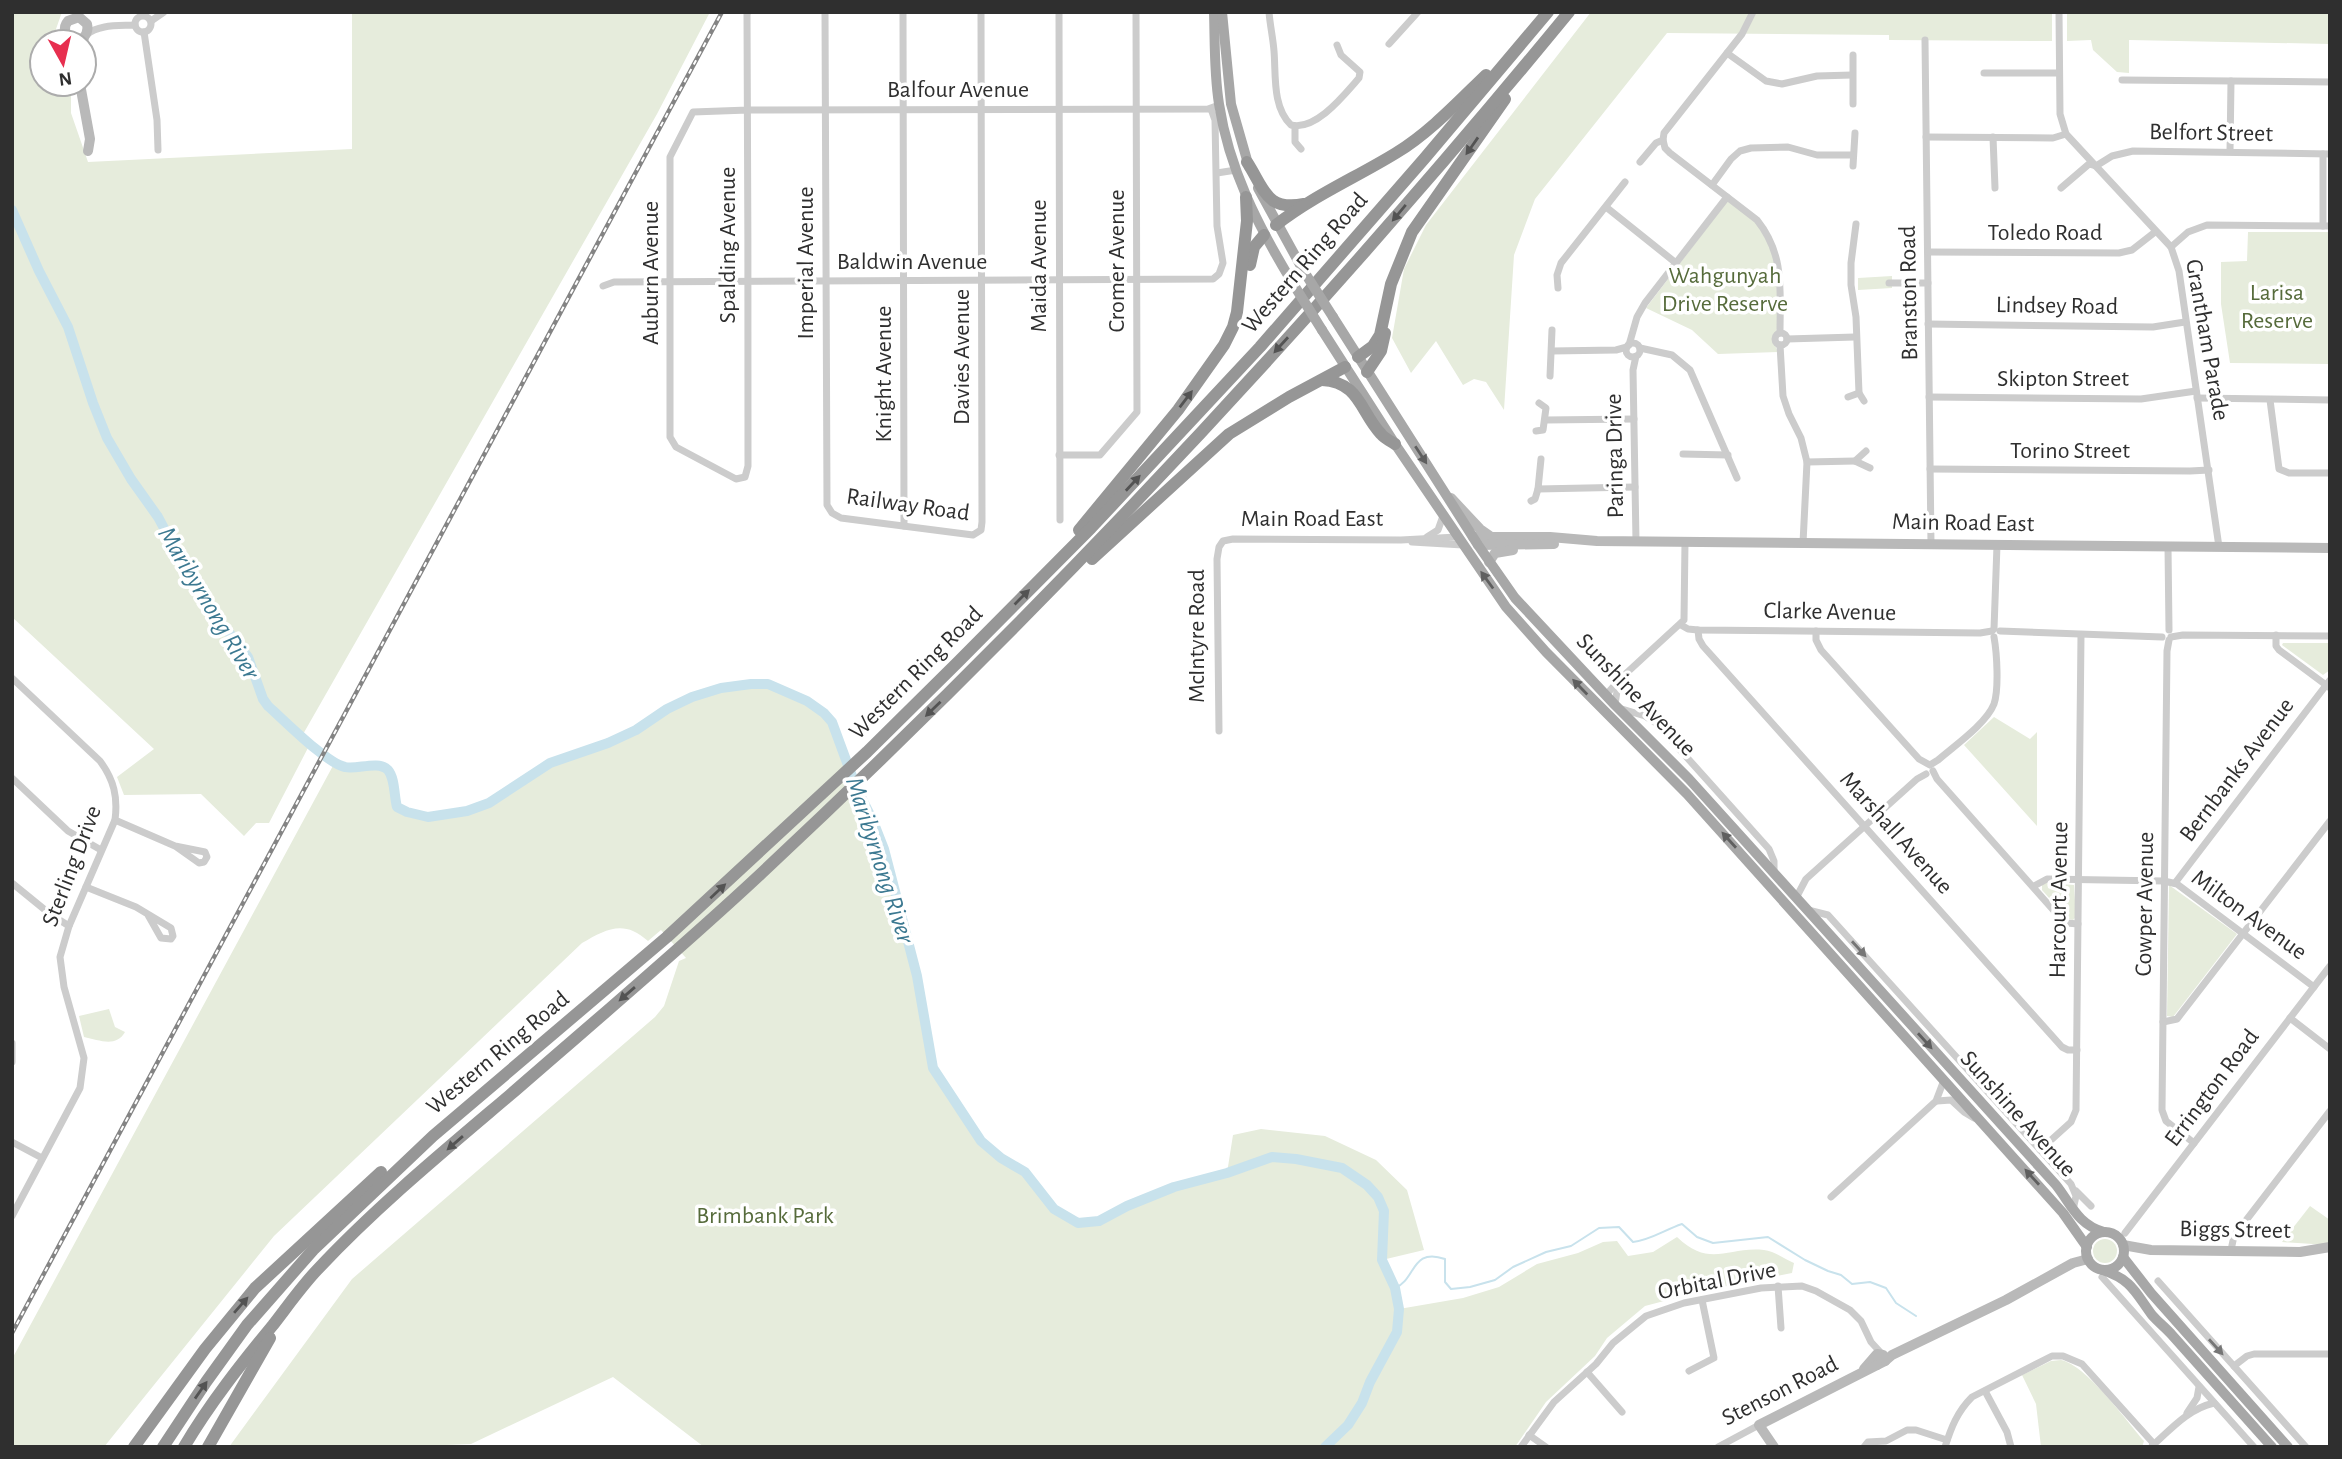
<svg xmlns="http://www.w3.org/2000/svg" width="2342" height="1459" font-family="'Alegreya Sans',sans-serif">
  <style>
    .green { fill: #e6ecdc }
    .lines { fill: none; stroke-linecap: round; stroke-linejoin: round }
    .stream { stroke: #c8e2ec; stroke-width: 2 }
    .river { stroke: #c8e2ec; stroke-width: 10 }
    .street { stroke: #ccc; stroke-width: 7 }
    .secondary { stroke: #b9b9b9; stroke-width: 10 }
    .primary { stroke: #a7a7a7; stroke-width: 10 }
    .highway { stroke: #969696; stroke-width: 12 }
    .rail-casing { stroke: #848484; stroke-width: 4.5 }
    .rail { stroke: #fff; stroke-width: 2; stroke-dasharray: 5; stroke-linecap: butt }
    .primary-bridge { stroke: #a7a7a7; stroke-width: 10 }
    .oneway { fill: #535353 }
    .oneway2 { fill: #5f5f5f }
    .oneway3 { fill: #767676 }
    .labels { text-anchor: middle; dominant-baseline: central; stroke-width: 7; stroke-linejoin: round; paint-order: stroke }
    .street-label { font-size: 24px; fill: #2f2f2f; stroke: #fff }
    .park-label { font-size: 24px; fill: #566b3b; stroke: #fff }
    .water-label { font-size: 26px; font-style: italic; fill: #3c7991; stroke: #fff }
  </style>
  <rect width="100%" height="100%" fill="#fff"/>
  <g class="green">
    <path d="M12 12H62L56 29 62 42H42V84H71V113L88 162 352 149V12H710L657 114 302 736 310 744 269 823H256L244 836 201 794 124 795 117 777 154 749 12 617Z"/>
    <path d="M1591 12H2052V41L1889 40V35L1667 33 1535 199 1514 255 1504 410 1486 382 1474 379 1463 385 1436 341 1411 373 1392 338 1404 269 1426 225Z"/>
    <path d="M2067 12H2330V44L2129 40V73L2117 72 2093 50 2091 40 2067 41Z"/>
    <path d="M1728 200 1757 223 1772 247 1776 263 1778 323 1774 343 1778 352 1718 354 1692 330 1646 308Z"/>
    <path d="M2248 232H2330V364L2230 363 2221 304V262L2247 261Z"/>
    <path d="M1892 276V288L1858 290V278Z"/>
    <path d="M2283 643H2330V670L2323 675 2282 645Z"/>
    <path d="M751 684H768L787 691 807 701 824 713 832 722 856 787 873 822 884 849 917 976 933 1068 970 1126 990 1150 1025 1172 1054 1209 1078 1223 1099 1221 1127 1206 1174 1187 1227 1173 1233 1135 1261 1129 1325 1136 1376 1160 1407 1190 1424 1250 1382 1260 1395 1288 1399 1309 1463 1298 1499 1287 1537 1264 1578 1253 1603 1242 1617 1241 1628 1256 1653 1252 1677 1237C1711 1269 1727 1246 1764 1250 1774 1251 1785 1259 1794 1263L1792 1273 1702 1291 1645 1306 1607 1338 1595 1356 1546 1402 1515 1447H704L613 1377 471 1444 397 1447H229L352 1279 655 1017 664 1006 679 961 686 958 661 930 648 941C624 919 606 929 582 943L274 1236 104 1447H12V1359L335 762 344 767H384L390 772 397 807C428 824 470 815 499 797 518 787 533 770 553 762 576 751 601 748 624 737 640 729 653 717 669 708 695 695 722 688 751 684Z"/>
    <path d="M1994 717 2030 739 2037 732V826L1964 745Z"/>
    <path d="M2046 883 2074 885 2076 917 2073 920 2068 919 2042 890V884Z"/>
    <path d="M2169 885 2237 934 2173 1017 2167 1016Z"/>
    <path d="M109 1009 115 1027 125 1032C116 1048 99 1040 84 1037L79 1016Z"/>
    <path d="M2310 1206 2330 1220V1242L2328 1245 2282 1242Z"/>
    <circle cx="2105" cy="1251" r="12"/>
    <path d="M2061 1360C2086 1365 2126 1420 2144 1441L2142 1447H2041L2036 1404 2022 1375 2051 1361Z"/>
  </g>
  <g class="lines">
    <path class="stream" d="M1395 1288C1416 1280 1411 1247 1445 1259V1282L1451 1289 1470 1287 1495 1280 1513 1267 1546 1252 1571 1246 1599 1228 1619 1227 1633 1242C1651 1240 1664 1230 1682 1224L1697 1237 1713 1243 1768 1237 1805 1260 1828 1271 1841 1275 1852 1284 1870 1282 1886 1288 1896 1303 1916 1316"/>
    <path class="river" d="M12 210 39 271 68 327 93 403 107 438 131 479 158 517 209 612 231 635 248 657 263 699 268 706C284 720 326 763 345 767 357 770 378 760 388 770 395 778 394 796 397 807L407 812 428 817 467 811 489 803 550 763 608 743 636 730 667 709 692 697 721 688 751 684H768L807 701 824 713 832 722 856 787 873 821 884 849 917 976 933 1068 981 1141 1001 1158 1025 1172 1054 1209 1078 1223 1099 1221 1127 1206 1174 1187 1227 1173 1272 1157 1296 1159 1342 1168 1367 1185 1378 1197 1384 1211 1382 1260 1395 1288 1399 1309 1397 1332 1370 1382 1362 1403 1348 1425 1325 1447"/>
    <g class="street">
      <path d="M748 12 747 14C748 165 748 315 748 466L745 477 736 479 676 447 670 437V157L693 112 748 110 1208 109 1219 105"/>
      <path d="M825 12 827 505 832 513 841 518 973 535 981 530 982 522 981 12"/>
      <path d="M903 12 904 526"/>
      <path d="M1059 12 1060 520"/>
      <path d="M1269 12C1270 25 1273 38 1274 51 1276 74 1272 107 1291 125 1316 131 1344 95 1359 78L1360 72 1341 55 1337 45"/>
      <path d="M2059 12 2060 114 2066 134 2171 247 2179 271 2219 547"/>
      <circle cx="143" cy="24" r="8"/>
      <path d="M151 21 164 12"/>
      <path d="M144 32 157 120 158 150"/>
      <path d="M86 35C99 24 119 26 135 25"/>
      <path d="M1925 40 1931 544"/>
      <path d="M1389 44 1418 12"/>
      <path d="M1727 53 1766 81 1782 84 1817 76 1852 75"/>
      <path d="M1984 73H2059"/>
      <path d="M2122 80 2330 82"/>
      <path d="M1853 104V55"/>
      <path d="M1295 126V142L1301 149"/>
      <path d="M1926 137 2053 138 2066 134"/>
      <path d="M1993 137 1995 188"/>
      <path d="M1663 140 1665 148 1670 153 1757 220C1785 255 1780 290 1780 333"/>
      <path d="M2230 151 2231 81"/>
      <path d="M1640 162 1656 143 1663 140 1664 133 1742 34 1753 12"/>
      <path d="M1853 166 1855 133"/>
      <path d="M1217 173 1236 170"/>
      <path d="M1712 185 1731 159 1740 151 1751 148 1788 147 1817 155H1853"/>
      <path d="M2061 188 2089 164 2096 166 2112 156 2133 151 2330 154"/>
      <path d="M1606 207 1676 263"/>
      <path d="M1856 224 1851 263V285L1856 317 1859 393"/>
      <path d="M2323 226V154"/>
      <path d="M2171 247 2188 232 2207 225 2330 226"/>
      <path d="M1928 252 2119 253 2132 250 2155 232"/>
      <path d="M1889 283H1928"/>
      <path d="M603 286 614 282 1213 279 1219 274 1223 263 1217 226 1215 120 1211 109"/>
      <path d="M1558 288 1557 275 1561 263 1625 182"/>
      <path d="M1928 324 2153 327 2185 322"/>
      <circle cx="1781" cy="339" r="6"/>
      <path d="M1787 339 1855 337"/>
      <circle cx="1633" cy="350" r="7"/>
      <path d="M1629 345 1637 317 1645 303 1727 197"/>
      <path d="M1780 345 1783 396 1789 414 1801 438 1807 462 1803 543"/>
      <path d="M1640 348 1672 355 1690 370 1737 478"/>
      <path d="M1552 351 1616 350 1627 347"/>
      <path d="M1636 356 1633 370 1636 541"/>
      <path d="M1550 376 1552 330"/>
      <path d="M1848 397 1859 393 1864 401"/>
      <path d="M1929 397 2141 399 2196 391"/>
      <path d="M2197 398 2330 400"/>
      <path d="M2270 400 2279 469 2289 473H2330"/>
      <path d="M1546 420 1634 419"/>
      <path d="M1536 431 1543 430 1546 408 1539 403"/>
      <path d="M1866 451 1855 461 1870 468"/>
      <path d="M1683 454 1728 455"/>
      <path d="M1059 455H1100L1137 412 1136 12"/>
      <path d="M1541 459 1538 489 1635 487"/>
      <path d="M1807 462 1855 461"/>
      <path d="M1930 469 2190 471 2209 470"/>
      <path d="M1531 501 1535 499 1538 489"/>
      <path d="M1427 537 1438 530 1443 516"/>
      <path d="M1412 542 1463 545"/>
      <path d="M2168 547 2169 630"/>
      <path d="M1681 625 1688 629 1698 630 1980 633 1992 631"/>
      <path d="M1994 629 1997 545"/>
      <path d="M1698 630 1699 639 1703 646 2062 1047 2068 1050H2077"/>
      <path d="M1816 631V640L1821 650 1919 759 1928 764"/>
      <path d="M2000 631 2162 637"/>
      <path d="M2276 635V646L2279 650 2330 688"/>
      <path d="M2171 637 2183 635 2330 636"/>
      <path d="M2169 640 2167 651 2162 1110 2166 1121 2194 1143"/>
      <path d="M12 678 100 761C114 780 118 797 115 820L69 926 60 957 64 987 84 1058 80 1088 12 1216"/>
      <path d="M1606 695 1620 679 1684 620 1685 542"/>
      <path d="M1615 705 1617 691 1623 680"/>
      <path d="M1622 709 1645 716 1656 723 1769 849 1774 861V872"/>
      <path d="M1219 731 1217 559 1219 547 1223 541 1233 539 1401 540 1457 537"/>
      <path d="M1930 765 1938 760C1954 746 1986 724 1994 704 1999 689 1997 654 1994 637"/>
      <path d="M1933 771 1937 779 2063 921 2067 923 2078 924"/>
      <path d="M12 778 68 831 101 850"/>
      <path d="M115 820 175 846 205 852 207 857 204 862 199 863 175 846"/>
      <path d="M12 883 50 914 69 926"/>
      <path d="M2175 883 2330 680"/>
      <path d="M2034 886 2047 879 2164 881 2177 884 2314 987"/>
      <path d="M86 887 136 907 171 928 173 936 171 939 161 938 148 915"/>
      <path d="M1796 898 1806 879 1917 779 1926 774"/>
      <path d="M1808 910 1828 915 2071 1184 2076 1196 2073 1210"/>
      <path d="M2290 1018 2330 1049"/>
      <path d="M2163 1022 2177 1019 2330 821"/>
      <path d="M12 1043V1062"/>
      <path d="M1937 1101 1951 1100 1964 1112 1974 1118"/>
      <path d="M12 1142 42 1158"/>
      <path d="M2040 1150 2071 1122 2076 1110 2081 635"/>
      <path d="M2076 1191 2091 1206"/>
      <path d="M1831 1197 1936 1101 1944 1080"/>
      <path d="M2125 1233 2330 966"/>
      <path d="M2231 1250 2234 1236 2330 1111"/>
      <path d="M2102 1277 2254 1447"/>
      <path d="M2158 1281 2306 1447"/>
      <path d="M1778 1286 1781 1328"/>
      <path d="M2234 1366 2247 1356 2254 1354H2330"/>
      <path d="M1689 1371 1714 1358 1702 1300"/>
      <path d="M1587 1372 1622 1412"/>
      <path d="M1985 1391 2007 1432 2011 1447"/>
      <path d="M2187 1413 2197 1398 2199 1387"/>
      <path d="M1529 1435 1546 1447"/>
      <path d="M2152 1446C2171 1429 2188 1409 2214 1403"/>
      <path d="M1521 1447 1554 1402 1596 1364 1613 1343 1646 1316 1684 1303 1761 1288 1802 1286 1816 1291 1850 1310 1861 1321 1871 1342 1882 1354"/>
      <path d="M1718 1447 1759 1425"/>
      <path d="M1864 1447 1868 1442 1886 1441 1907 1430H1916L1947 1440"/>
      <path d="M1945 1447C1951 1428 1957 1412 1972 1397L2052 1356H2063L2082 1364 2154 1444"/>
    </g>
    <g class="secondary">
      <path d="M80 42C85 36 89 32 87 24L79 17 68 21C62 28 65 36 73 40L84 38"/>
      <path d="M80 84 90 139 88 151"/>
      <path d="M1451 498 1480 529 1490 536"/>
      <path d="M1473 537H1550L1597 541 2330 548"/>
      <path d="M1478 545 1554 544"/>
      <path d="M1489 562 1495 553 1513 550"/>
      <path d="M2123 1245 2151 1250 2300 1252 2330 1247"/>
      <path d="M1885 1361 1892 1355 2006 1300 2073 1263 2088 1259"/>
      <path d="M1864 1369 1877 1354 1883 1355 1885 1361 1877 1365 1874 1358"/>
      <path d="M1774 1447 1759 1425 1877 1365"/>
    </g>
    <g class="primary">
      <path d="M1214 12C1215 43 1214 73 1219 104 1229 169 1258 226 1292 282"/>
      <path d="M1222 12 1231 104 1249 167"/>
      <path d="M1258 188 1303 270"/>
      <path d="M1333 317 1478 545 1515 598 1615 705 1689 779 2056 1185C2071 1204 2078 1225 2104 1232"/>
      <path d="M1322 330 1395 444 1506 607 1546 652 1687 794 2063 1213 2087 1247"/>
      <circle cx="2105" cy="1251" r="19"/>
      <path d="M2123 1257 2151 1293 2288 1447"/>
      <path d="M2103 1270C2132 1280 2135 1292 2152 1315 2158 1322 2166 1328 2172 1335L2272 1447"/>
    </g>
    <g class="highway">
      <path d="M1247 162C1265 190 1266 211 1304 204"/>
      <path d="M1276 225C1313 196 1357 177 1396 153 1429 133 1458 102 1486 75"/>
      <path d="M1250 265 1254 247 1264 235"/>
      <path d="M1358 357 1373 346 1380 335 1391 284 1412 232 1505 99"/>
      <path d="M1367 372 1381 351 1385 333"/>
      <path d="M1322 380C1360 382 1360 412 1381 434 1384 438 1390 441 1395 444"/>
      <path d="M1079 530 1178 410 1224 345 1233 327 1237 312 1247 221 1246 197"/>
      <path d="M1092 559 1229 434 1289 397 1345 367"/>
      <path d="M134 1447 205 1349 255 1288 381 1172"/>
      <path d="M163 1447 206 1382 247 1325 313 1250 433 1136 667 937 867 752 958 662 1091 528 1260 347 1424 159 1548 12"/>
      <path d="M184 1447C210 1403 241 1364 273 1325 287 1307 301 1287 317 1270 376 1207 444 1151 510 1095 596 1020 683 947 766 869 1052 601 1320 315 1569 12"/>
      <path d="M208 1447 270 1338"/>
    </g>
    <defs>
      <path id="rail" d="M12 1333 722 12"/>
    </defs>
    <use href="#rail" class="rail-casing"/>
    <use href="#rail" class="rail"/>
    <g class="primary-bridge">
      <path d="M1303 270 1333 317"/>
      <path d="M1292 282 1322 330"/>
    </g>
  </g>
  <defs><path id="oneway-solid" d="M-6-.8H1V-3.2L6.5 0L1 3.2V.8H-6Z" transform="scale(1.75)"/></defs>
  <g class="oneway">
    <use href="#oneway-solid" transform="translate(1472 146) rotate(125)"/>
    <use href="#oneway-solid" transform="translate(1399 213) rotate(130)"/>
    <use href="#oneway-solid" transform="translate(1281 345) rotate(132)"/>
    <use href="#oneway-solid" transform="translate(1186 399) rotate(-53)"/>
    <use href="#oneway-solid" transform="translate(1133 483) rotate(-47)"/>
    <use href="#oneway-solid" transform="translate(1022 597) rotate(-45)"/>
    <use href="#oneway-solid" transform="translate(933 709) rotate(136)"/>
    <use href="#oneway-solid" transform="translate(718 891) rotate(-43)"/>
    <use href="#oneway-solid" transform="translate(627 994) rotate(139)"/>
    <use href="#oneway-solid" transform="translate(455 1143) rotate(139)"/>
    <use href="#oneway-solid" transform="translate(241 1305) rotate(-49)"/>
    <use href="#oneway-solid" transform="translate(201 1390) rotate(-55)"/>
  </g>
  <g class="oneway2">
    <use href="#oneway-solid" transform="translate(1421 455) rotate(57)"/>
    <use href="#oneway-solid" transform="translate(1487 580) rotate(-126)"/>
    <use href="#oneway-solid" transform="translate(1580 687) rotate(-134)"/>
    <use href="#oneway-solid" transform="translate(1729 840) rotate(-132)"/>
    <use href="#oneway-solid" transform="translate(1925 1041) rotate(48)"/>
    <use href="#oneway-solid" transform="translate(2032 1177) rotate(-132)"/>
  </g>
  <g class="oneway3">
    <use href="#oneway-solid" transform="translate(1859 949) rotate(48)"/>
    <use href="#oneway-solid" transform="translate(2216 1347) rotate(48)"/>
  </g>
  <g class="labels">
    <g class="street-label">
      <text x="958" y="90">Balfour Avenue</text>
      <text transform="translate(2211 133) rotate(1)">Belfort Street</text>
      <text x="2045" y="233">Toledo Road</text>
      <text transform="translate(728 245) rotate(-90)">Spalding Avenue</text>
      <text transform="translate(1117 261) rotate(-90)">Cromer Avenue</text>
      <text x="912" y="262">Baldwin Avenue</text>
      <text transform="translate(806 263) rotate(-90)">Imperial Avenue</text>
      <text transform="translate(1305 263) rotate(-49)">Western Ring Road</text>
      <text transform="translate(1039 266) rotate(-90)">Maida Avenue</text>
      <text transform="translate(651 273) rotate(-90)">Auburn Avenue</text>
      <text transform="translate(1909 293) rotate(-91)">Branston Road</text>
      <text transform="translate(2057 306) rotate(1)">Lindsey Road</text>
      <text transform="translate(2207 340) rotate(80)">Grantham Parade</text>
      <text transform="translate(962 357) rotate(-90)">Davies Avenue</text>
      <text transform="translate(884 374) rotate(-90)">Knight Avenue</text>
      <text x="2063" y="379">Skipton Street</text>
      <text x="2070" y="451">Torino Street</text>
      <text transform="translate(1615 456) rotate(-91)">Paringa Drive</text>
      <text transform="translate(908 505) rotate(8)">Railway Road</text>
      <text x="1312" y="519">Main Road East</text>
      <text transform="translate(1963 523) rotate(1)">Main Road East</text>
      <text transform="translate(1830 612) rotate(1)">Clarke Avenue</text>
      <text transform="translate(1197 636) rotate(-90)">McIntyre Road</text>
      <text transform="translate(916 673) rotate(-45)">Western Ring Road</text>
      <text transform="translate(1636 695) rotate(46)">Sunshine Avenue</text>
      <text transform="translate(2237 770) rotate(-53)">Bernbanks Avenue</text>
      <text transform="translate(1896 833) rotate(48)">Marshall Avenue</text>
      <text transform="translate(72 866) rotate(-69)">Sterling Drive</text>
      <text transform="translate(2059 900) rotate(-89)">Harcourt Avenue</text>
      <text transform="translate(2145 904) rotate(-89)">Cowper Avenue</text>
      <text transform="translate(2249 915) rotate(36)">Milton Avenue</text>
      <text transform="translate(498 1053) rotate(-40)">Western Ring Road</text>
      <text transform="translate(2212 1088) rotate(-53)">Errington Road</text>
      <text transform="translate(2018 1114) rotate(48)">Sunshine Avenue</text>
      <text transform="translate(2235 1230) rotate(1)">Biggs Street</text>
      <text transform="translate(1717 1281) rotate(-11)">Orbital Drive</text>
      <text transform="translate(1780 1391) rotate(-27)">Stenson Road</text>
    </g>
    <g class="park-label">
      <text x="1725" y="276">Wahgunyah<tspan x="1725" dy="28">Drive Reserve</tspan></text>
      <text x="2277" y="293">Larisa<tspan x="2277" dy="28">Reserve</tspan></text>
      <text x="765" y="1216">Brimbank Park</text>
    </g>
    <g class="water-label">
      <text transform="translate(209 603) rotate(59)">Maribyrnong River</text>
      <text transform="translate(880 860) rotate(72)">Maribyrnong River</text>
    </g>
  </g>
  <rect width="2342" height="1459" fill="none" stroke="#2f2f2f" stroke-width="28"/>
  <g transform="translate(63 63) rotate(172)"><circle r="33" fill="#ffffff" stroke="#acacac" stroke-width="2"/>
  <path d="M0-5L12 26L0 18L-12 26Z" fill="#e72f4f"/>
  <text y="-10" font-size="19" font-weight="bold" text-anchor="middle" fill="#2f2f2f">N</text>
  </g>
</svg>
